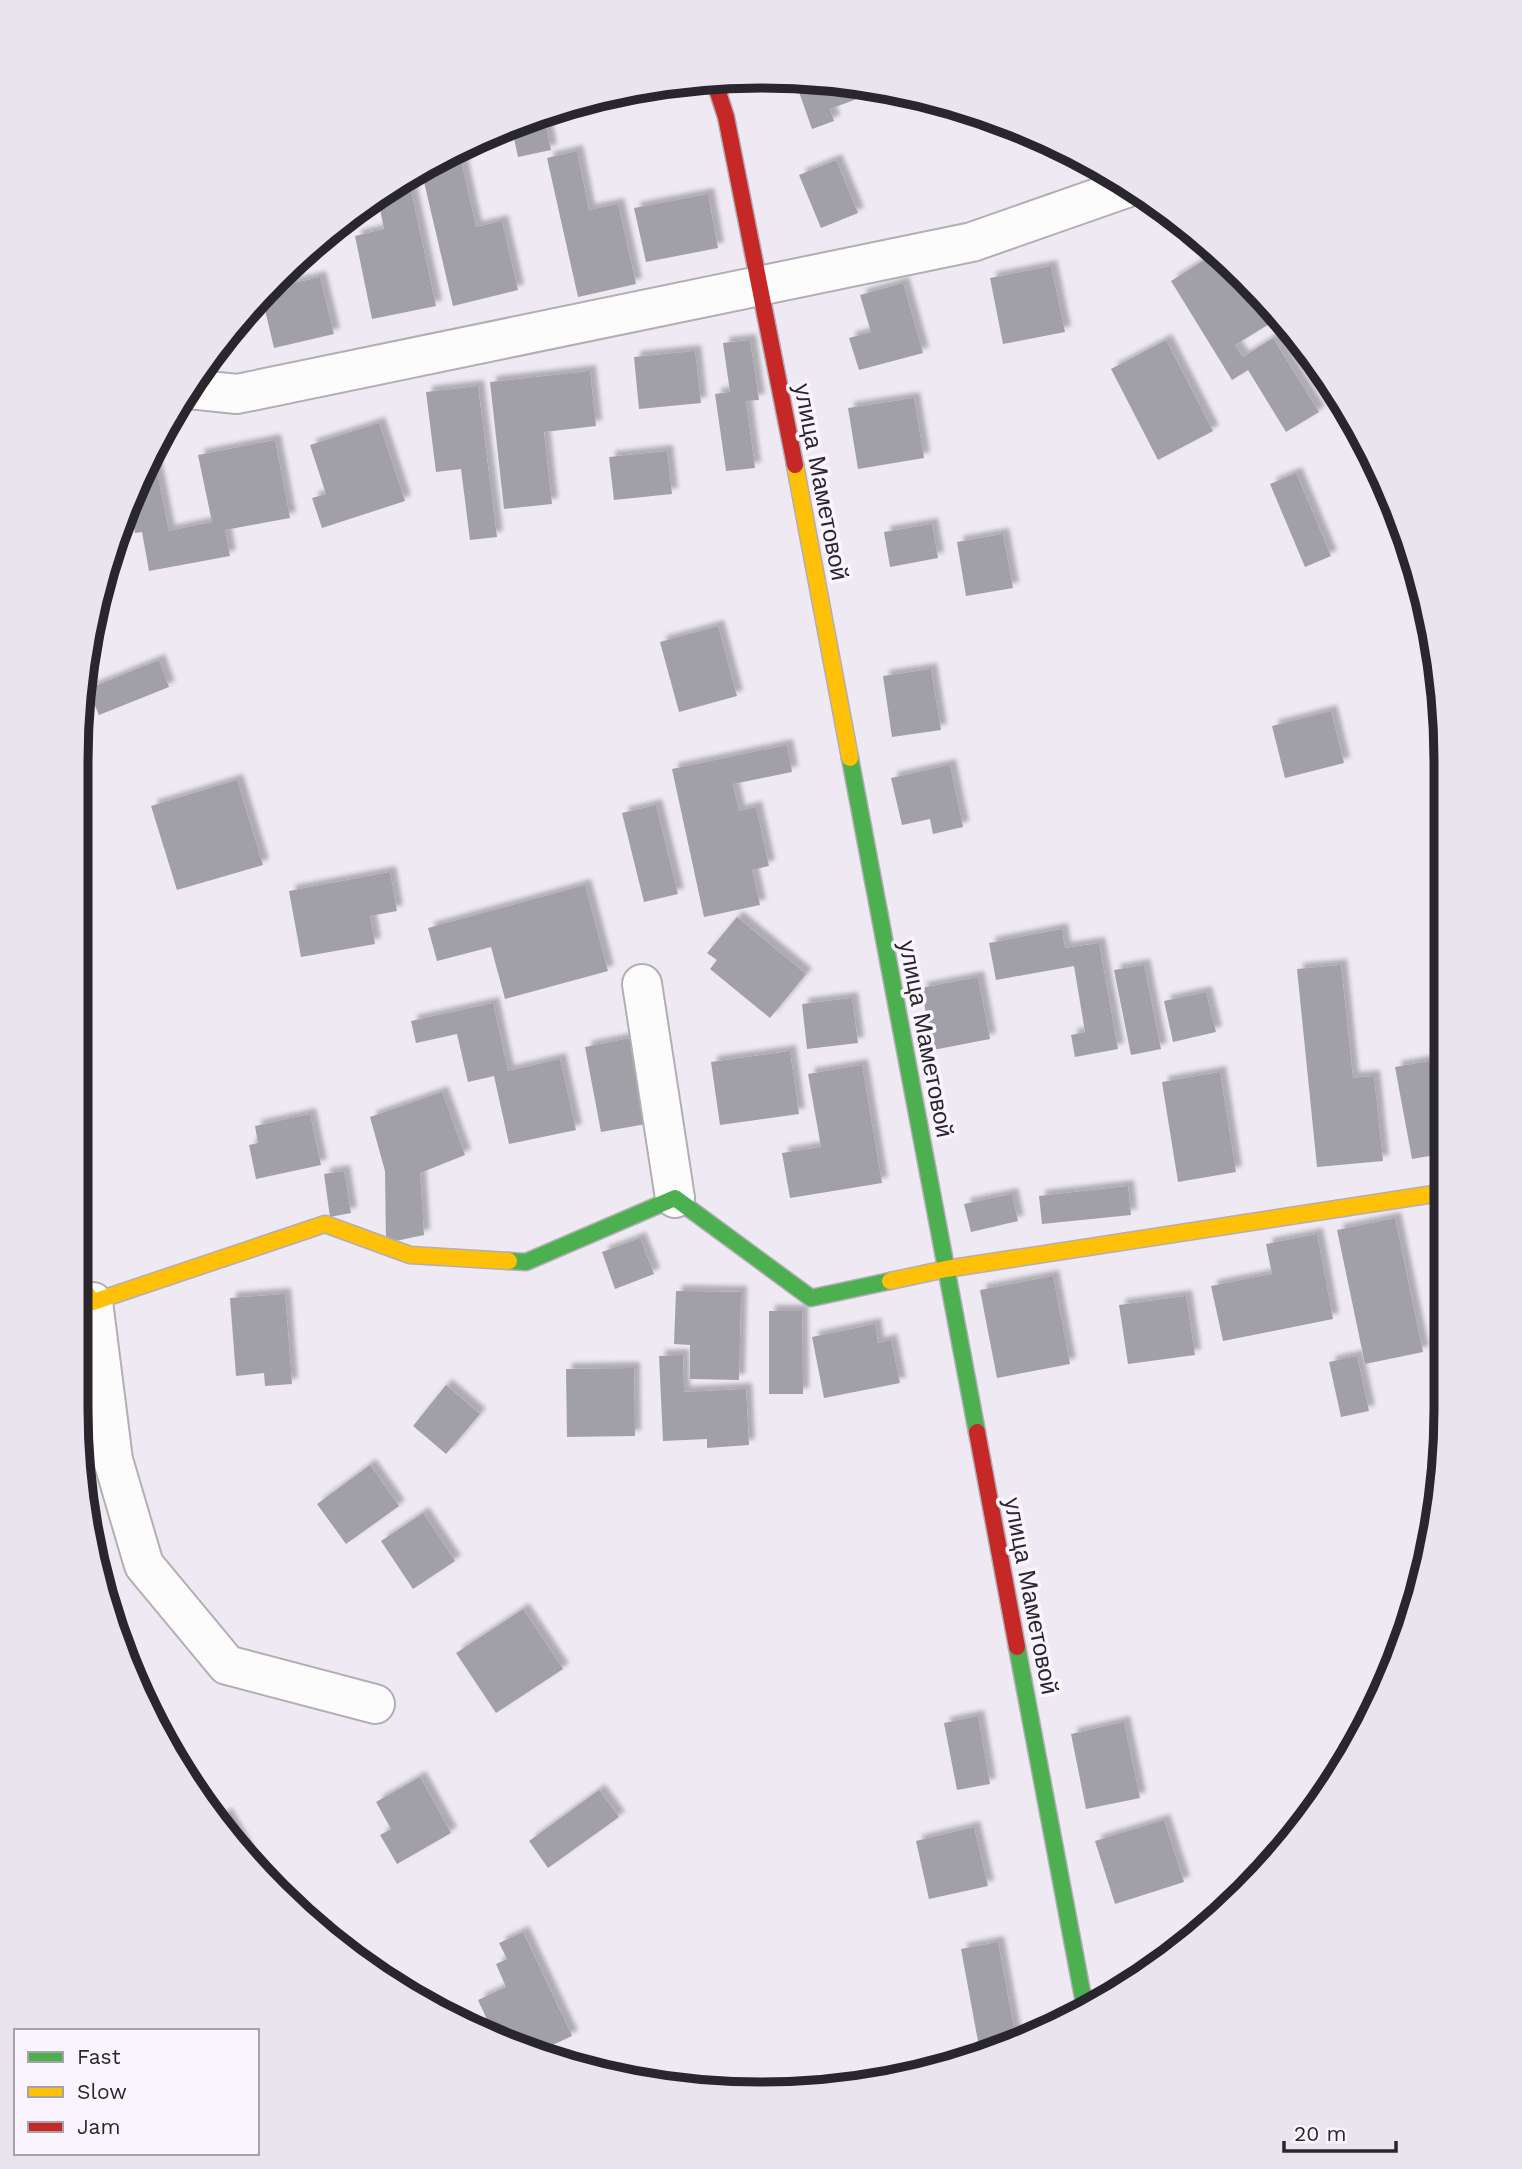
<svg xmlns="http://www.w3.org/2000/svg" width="1522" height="2169" font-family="'Work Sans',sans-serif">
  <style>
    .building { fill: #a2a0a7; filter: url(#shadow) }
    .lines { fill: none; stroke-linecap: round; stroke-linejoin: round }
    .street-casing { stroke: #b2aeb4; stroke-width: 42 }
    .fast-casing { stroke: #b2aeb4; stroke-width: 19 }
    .slow-casing { stroke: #b2aeb4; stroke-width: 19 }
    .jam-casing { stroke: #b2aeb4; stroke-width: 19 }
    .street { stroke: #fcfcfd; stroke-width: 38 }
    .fast { stroke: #4caf50; stroke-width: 16 }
    .slow { stroke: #ffc107; stroke-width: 16 }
    .jam { stroke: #c62828; stroke-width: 16 }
    .labels { text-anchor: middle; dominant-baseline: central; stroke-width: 7; stroke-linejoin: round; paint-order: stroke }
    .street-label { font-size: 24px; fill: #2a262d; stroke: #faf4fe }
    .rim { fill: none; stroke: #2a262d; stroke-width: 9 }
  </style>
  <defs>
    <filter id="shadow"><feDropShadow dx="6" dy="-6" stdDeviation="2" flood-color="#0004"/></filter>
  </defs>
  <rect width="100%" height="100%" fill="#eee9f2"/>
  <g class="building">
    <path d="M794 78 867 86 870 94 830 109 834 121 812 129Z"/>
    <path d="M545 121 551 150 518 157 512 129Z"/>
    <path d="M459 151 476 227 502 221 518 290 453 306 421 169 450 153Z"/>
    <path d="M577 151 589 210 618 204 636 284 578 297 547 158Z"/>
    <path d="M836 160 858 213 821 228 799 175Z"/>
    <path d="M408 176 436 306 372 319 355 236 384 229 377 194Z"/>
    <path d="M708 194 718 248 646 262 634 208Z"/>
    <path d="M1217 252 1246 276 1276 320 1235 345 1243 357 1273 338 1319 412 1286 432 1248 370 1232 380 1171 281Z"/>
    <path d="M1051 266 1065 332 1003 344 990 278Z"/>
    <path d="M320 277 334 334 274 348 261 293 264 290Z"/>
    <path d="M903 283 923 353 859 370 849 338 871 332 860 295Z"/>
    <path d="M750 340 759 400 746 401 755 468 726 471 715 394 730 392 723 343Z"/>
    <path d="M1166 340 1213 431 1158 460 1111 369Z"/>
    <path d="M695 351 701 403 639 409 634 357Z"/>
    <path d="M590 371 596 426 544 432 552 504 504 509 490 382Z"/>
    <path d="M478 386 497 537 470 540 461 469 436 472 426 392Z"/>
    <path d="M914 398 924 458 858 469 848 408Z"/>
    <path d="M379 423 405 501 322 528 312 498 326 494 310 445Z"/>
    <path d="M275 440 290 518 225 530 230 556 149 571 142 532 135 533 130 505 146 457 152 447 169 531 212 522 198 455Z"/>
    <path d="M667 451 672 494 614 500 609 457Z"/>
    <path d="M1296 473 1331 556 1305 567 1270 484Z"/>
    <path d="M932 524 938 558 890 567 884 532Z"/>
    <path d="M1003 534 1013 588 966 596 957 542Z"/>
    <path d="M718 626 737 696 679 712 660 642Z"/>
    <path d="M159 660 169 687 99 715 88 689Z"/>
    <path d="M931 669 941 730 892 737 883 676Z"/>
    <path d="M1331 711 1344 763 1285 778 1272 726Z"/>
    <path d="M787 745 792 772 733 784 739 811 756 807 769 866 752 870 760 905 704 917 672 769Z"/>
    <path d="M950 765 963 827 933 834 930 819 902 825 891 778Z"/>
    <path d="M237 780 263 865 177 890 151 806Z"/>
    <path d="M656 805 678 894 644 902 622 813Z"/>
    <path d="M390 872 397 911 370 916 375 944 301 957 289 891Z"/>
    <path d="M585 885 608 971 505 999 491 947 437 961 428 928Z"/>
    <path d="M737 917 806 974 770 1018 710 969 717 960 707 953Z"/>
    <path d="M1062 929 1065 948 1099 943 1118 1049 1075 1057 1071 1035 1085 1032 1074 966 996 980 989 943Z"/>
    <path d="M1144 965 1161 1049 1131 1055 1114 970Z"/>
    <path d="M1341 965 1353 1078 1374 1076 1383 1161 1317 1167 1297 969Z"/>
    <path d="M978 977 990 1039 933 1050 921 988Z"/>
    <path d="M1206 992 1216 1032 1173 1042 1164 1001Z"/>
    <path d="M852 998 858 1043 807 1049 802 1004Z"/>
    <path d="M493 1003 508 1071 560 1059 576 1130 509 1144 494 1076 468 1082 457 1034 416 1043 411 1021Z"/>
    <path d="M630 1038 646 1124 601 1132 585 1047Z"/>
    <path d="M790 1051 799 1114 720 1125 711 1062Z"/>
    <path d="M1429 1061 1435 1093 1447 1091V1153L1412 1159 1395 1067Z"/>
    <path d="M862 1065 882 1183 790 1198 782 1153 821 1147 808 1074Z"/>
    <path d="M1220 1072 1236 1172 1178 1182 1162 1082Z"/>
    <path d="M442 1092 465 1155 420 1173 424 1235 386 1243 385 1171 370 1117Z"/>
    <path d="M310 1114 321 1165 256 1179 249 1145 258 1143 255 1126Z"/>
    <path d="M344 1171 351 1213 330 1217 324 1174Z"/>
    <path d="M1128 1186 1131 1215 1042 1224 1039 1196Z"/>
    <path d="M1012 1194 1018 1221 971 1232 964 1204Z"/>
    <path d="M1395 1218 1423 1352 1365 1364 1337 1230Z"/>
    <path d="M1317 1234 1333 1319 1223 1341 1211 1286 1272 1274 1266 1244Z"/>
    <path d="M640 1238 654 1274 615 1289 602 1252Z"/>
    <path d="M1053 1276 1070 1364 997 1378 980 1290Z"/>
    <path d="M676 1291 741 1292 739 1380 690 1379V1345L674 1344Z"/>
    <path d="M285 1294 292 1384 265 1386 264 1373 236 1376 230 1298Z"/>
    <path d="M1186 1296 1195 1355 1128 1364 1119 1305Z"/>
    <path d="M769 1311H802L803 1394H769Z"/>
    <path d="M875 1324 878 1343 891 1340 900 1383 824 1398 812 1337Z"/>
    <path d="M683 1355 684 1392 746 1389 749 1445 707 1448V1439L663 1441 659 1356Z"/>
    <path d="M1357 1356 1369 1411 1341 1417 1329 1362Z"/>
    <path d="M634 1368 635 1436 567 1437 566 1369Z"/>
    <path d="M446 1385 480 1414 446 1454 413 1426Z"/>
    <path d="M370 1465 399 1506 346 1544 317 1504Z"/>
    <path d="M423 1513 455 1561 413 1589 381 1541Z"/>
    <path d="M523 1609 563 1669 496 1713 456 1653Z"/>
    <path d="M978 1716 990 1784 957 1790 944 1723Z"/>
    <path d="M1124 1722 1140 1798 1086 1809 1071 1734Z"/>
    <path d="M420 1777 451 1833 397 1864 380 1835 391 1829 376 1802Z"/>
    <path d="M599 1790 619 1817 548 1868 529 1841Z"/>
    <path d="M226 1814 248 1852 247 1853 217 1819Z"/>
    <path d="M1164 1820 1184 1882 1115 1904 1095 1841Z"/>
    <path d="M974 1827 988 1886 929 1899 916 1841Z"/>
    <path d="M523 1932 572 2036 537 2052 497 2041 478 2000 506 1987 496 1964 507 1959 499 1943Z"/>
    <path d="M998 1942 1016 2039 980 2052 961 1949Z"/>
  </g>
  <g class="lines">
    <defs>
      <g id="street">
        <path d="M189 389 237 394 972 242 1132 186"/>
        <path d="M642 984 675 1198"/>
        <path d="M93 1302 113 1460 144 1565 227 1665 375 1704"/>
      </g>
      <g id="fast">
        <path d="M850 758 977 1432"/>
        <path d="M509 1261 526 1262 675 1198 811 1298 890 1281"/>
        <path d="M1017 1647 1085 2008"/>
      </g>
      <g id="slow">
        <path d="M795 465 850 758"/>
        <path d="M75 1278 93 1302 325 1224 410 1255 509 1261"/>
        <path d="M890 1281 946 1269 1447 1192"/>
      </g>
      <g id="jam">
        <path d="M714 80 726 117 795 465"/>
        <path d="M977 1432 1017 1647"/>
      </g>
    </defs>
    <use href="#street" class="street-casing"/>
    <use href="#fast" class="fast-casing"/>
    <use href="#slow" class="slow-casing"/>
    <use href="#jam" class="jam-casing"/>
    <use href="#street" class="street"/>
    <use href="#fast" class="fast"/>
    <use href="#slow" class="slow"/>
    <use href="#jam" class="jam"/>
  </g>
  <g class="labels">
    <g class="street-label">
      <text transform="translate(821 482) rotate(79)">улица Маметовой</text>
      <text transform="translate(926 1039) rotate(79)">улица Маметовой</text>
      <text transform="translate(1031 1596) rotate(79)">улица Маметовой</text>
    </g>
  </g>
  <path d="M0 0H1522V2169H0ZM761 88H761A673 673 0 0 1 1434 761V1409A673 673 0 0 1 761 2082H761A673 673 0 0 1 88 1409V761A673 673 0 0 1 761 88Z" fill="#e9e4ed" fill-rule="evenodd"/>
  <path class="rim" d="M761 88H761A673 673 0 0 1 1434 761V1409A673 673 0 0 1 761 2082H761A673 673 0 0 1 88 1409V761A673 673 0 0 1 761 88Z"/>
  <rect x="14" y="2029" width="245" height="126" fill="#faf4fe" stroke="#a7a2aa" stroke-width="2"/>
  <rect x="28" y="2052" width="35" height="10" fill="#4caf50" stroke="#a7a2aa" stroke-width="2"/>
  <text x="77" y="2064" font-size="21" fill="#2a262d">Fast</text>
  <rect x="28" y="2087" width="35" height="10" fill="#ffc107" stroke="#a7a2aa" stroke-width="2"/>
  <text x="77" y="2099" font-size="21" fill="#2a262d">Slow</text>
  <rect x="28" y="2122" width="35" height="10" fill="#c62828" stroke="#a7a2aa" stroke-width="2"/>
  <text x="77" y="2134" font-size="21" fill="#2a262d">Jam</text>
  <path d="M1284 2141v10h112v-10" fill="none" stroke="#2a262d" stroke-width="3.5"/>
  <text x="1294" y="2141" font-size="21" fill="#2a262d" stroke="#faf4fe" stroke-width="5" paint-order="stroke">20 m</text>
</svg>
